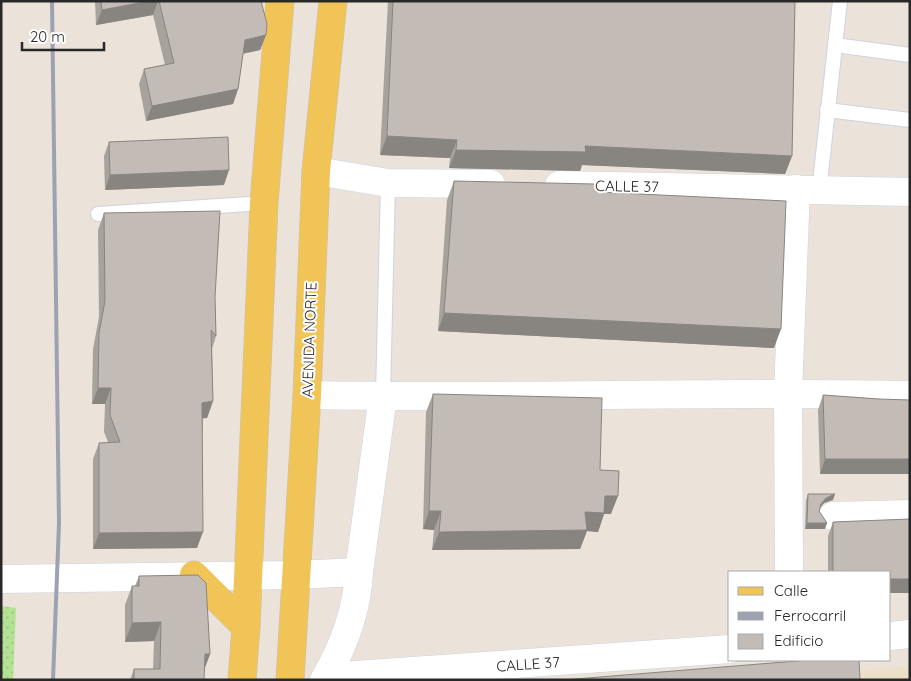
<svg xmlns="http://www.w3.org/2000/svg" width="911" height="681" font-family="Quicksand,sans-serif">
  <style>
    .education { fill: #eddfc8 }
    .grass { fill: url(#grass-dots) }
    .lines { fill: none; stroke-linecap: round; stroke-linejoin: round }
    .lane-casing { stroke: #ced3e1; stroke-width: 16 }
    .street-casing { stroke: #ced3e1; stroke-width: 29 }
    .primary-casing { stroke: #c3c3c3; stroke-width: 29 }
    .lane { stroke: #fff; stroke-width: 14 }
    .street { stroke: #fff; stroke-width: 28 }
    .primary { stroke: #f1c458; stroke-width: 28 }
    .rail { stroke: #9ca1b3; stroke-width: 4 }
    .wall { fill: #a8a29d }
    .shaded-wall { fill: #88847f }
    .building { fill: #c3bcb6; stroke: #88847f }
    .labels { text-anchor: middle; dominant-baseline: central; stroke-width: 4; stroke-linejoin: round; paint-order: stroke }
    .street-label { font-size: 15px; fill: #282828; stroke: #fff }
  </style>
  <defs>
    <pattern id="grass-dots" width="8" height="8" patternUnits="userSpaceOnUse" patternTransform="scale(1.25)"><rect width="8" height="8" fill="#b3e294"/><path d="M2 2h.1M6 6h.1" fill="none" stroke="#9ac280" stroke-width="1.8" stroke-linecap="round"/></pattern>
  </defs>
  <rect width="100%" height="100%" fill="#ebe2d9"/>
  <path class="education" d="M910 666V680H741L853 671Z"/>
  <path class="grass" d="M1 606 16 608 13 680H1Z"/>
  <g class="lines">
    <defs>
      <g id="lane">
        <path d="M835 45 910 55"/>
        <path d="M827 110 910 120"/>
        <path d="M819 191 840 1"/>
        <path d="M98 214 264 203"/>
        <path d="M383 396 388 183"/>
      </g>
      <g id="street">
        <path d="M316 171 388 183 491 184"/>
        <path d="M559 185 910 192"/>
        <path d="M307 395C508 399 709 391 910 395"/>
        <path d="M833 516 910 514"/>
        <path d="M789 572 788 393 796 189"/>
        <path d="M1 579 295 575 359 572"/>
        <path d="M890 636 910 634"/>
        <path d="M326 677 730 649"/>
        <path d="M324 680C344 646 357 612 359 572L383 396"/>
      </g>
      <g id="primary">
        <path d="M194 575 246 627"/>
        <path d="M242 680 246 627 264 203 280 1"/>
        <path d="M290 680 307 395 316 171 333 1"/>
      </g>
    </defs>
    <use href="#lane" class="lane-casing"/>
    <use href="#street" class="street-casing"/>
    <use href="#primary" class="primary-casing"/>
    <use href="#lane" class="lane"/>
    <use href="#street" class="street"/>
    <use href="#primary" class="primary"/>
    <path class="rail" d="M52 1 59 523 53 680"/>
  </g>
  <g class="wall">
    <path d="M95 1H261L266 35 260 50 243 54 238 89 233 104 146 121 139 84 144 69 165 65 153 15 96 25Z"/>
    <path d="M388 1H795L792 156 785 174 582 165 580 171 449 168 450 158 380 155Z"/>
    <path d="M109 142 224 185 105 190 104 156Z"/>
    <path d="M454 181 597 192 774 348 438 331 447 200Z"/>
    <path d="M104 213 215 297 216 336 212 349 213 401 207 418H203L197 548 93 549V459L99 443 108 442 104 432 105 404H92L93 349 99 317 98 230Z"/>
    <path d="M433 394 600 470 611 514H604L598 532 587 531 580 549 432 550 434 530 423 529 426 412Z"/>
    <path d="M823 395 879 399 820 474 818 410Z"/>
    <path d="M808 494 833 500 824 503 820 508 819 511 825 529H805L806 500Z"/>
    <path d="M833 522 890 572H828V536Z"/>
    <path d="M139 576 210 654 204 670V680H130L134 669H153L154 641 125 642V605L132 586H135Z"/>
  </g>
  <g class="shaded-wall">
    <path d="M149 1H158L153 15 96 25 102 10Z"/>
    <path d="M266 35 260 50 240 54 245 40Z"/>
    <path d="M238 89 233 104 146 121 152 106Z"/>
    <path d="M387 136 457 140 450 158 380 155Z"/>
    <path d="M585 146 792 156 785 174 582 165 580 171 449 168 456 150Z"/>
    <path d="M229 170 224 185 105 190 110 175Z"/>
    <path d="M444 313 781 329 774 348 438 331Z"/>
    <path d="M98 388H111L105 404H92Z"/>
    <path d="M213 401 207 418 196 419 202 403Z"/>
    <path d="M825 459H910V474H820Z"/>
    <path d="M835 494 833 500 824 503 819 509 821 504 826 498Z"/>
    <path d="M605 496H618L611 514H604L598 532 587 531 580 549 432 550 439 532 585 512Z"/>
    <path d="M429 511H441L434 530 423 529Z"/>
    <path d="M807 523H827L825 529H805Z"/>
    <path d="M203 532 197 548 93 549 99 533Z"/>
    <rect x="890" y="579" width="20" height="14"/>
    <path d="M161 622 154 641 125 642 132 623Z"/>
    <path d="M205 654H210L203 673Z"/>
  </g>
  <g class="building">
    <path d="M101 1H149L102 10Z"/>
    <path d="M159 1H261L267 24 266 35 245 40 238 89 152 106 144 69 174 63Z"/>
    <path d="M393 1H795L792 156 585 146 586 152 456 150 457 140 387 136Z"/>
    <path d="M228 137 229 170 110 175 109 142Z"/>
    <path d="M454 181 594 184 597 192 786 201 781 329 444 313Z"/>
    <path d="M220 211 215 297 216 336 211 330 213 401 202 403 203 532 99 533V443L120 442 110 415 111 388H98L99 333 105 301 104 213Z"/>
    <path d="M433 394 602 398 600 470 619 471 618 496H605L604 513 585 512 587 530 439 532 441 511H429Z"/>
    <path d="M823 395 879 399 910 400V459H825Z"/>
    <path d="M808 494H835L826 498 821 504 819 511 827 523H807Z"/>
    <path d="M910 519V579H890V572H833V522Z"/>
    <path d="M198 575 206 583 210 654H205L204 680H134V669H160L161 622 132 623V586H139V576Z"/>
    <path d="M809 660H859L860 680H563Z"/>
  </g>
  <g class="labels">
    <g class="street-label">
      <text transform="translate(627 186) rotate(1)">CALLE 37</text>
      <text transform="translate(309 340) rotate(-88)">AVENIDA NORTE</text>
      <text transform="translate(528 664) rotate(-4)">CALLE 37</text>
    </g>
  </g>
  <rect width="911" height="681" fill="none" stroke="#282828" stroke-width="5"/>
  <rect x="728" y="571" width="162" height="90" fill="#ffffff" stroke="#a9a9a9"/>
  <rect x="738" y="587" width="25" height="8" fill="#f1c458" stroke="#a9a9a9"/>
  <text x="774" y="596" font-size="15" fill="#282828">Calle</text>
  <rect x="738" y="612" width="25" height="8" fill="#9ca1b3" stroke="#a9a9a9"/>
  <text x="774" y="621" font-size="15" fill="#282828">Ferrocarril</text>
  <rect x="738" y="634" width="25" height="15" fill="#c3bcb6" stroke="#a9a9a9"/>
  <text x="774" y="646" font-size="15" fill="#282828">Edificio</text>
  <path d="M22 42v8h82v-8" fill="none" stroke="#282828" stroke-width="2.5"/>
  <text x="30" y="42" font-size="15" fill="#282828" stroke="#ffffff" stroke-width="4" paint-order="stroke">20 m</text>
</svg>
